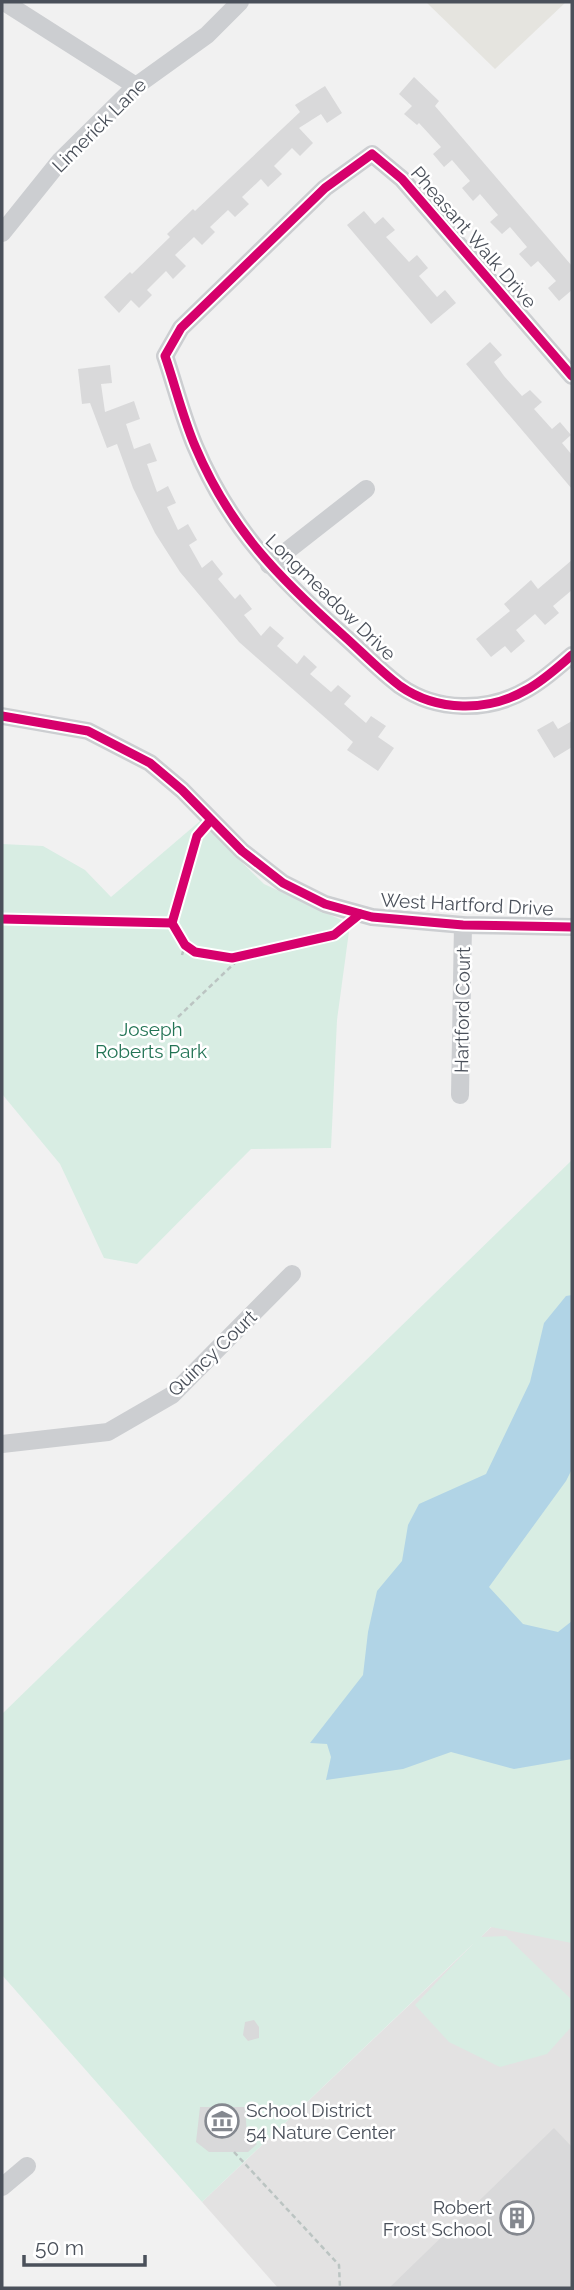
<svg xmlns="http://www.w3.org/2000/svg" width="574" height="2290" font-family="Raleway,sans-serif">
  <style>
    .commercial { fill: #e5e4df }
    .education { fill: #e3e2e2 }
    .green { fill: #d8ede3 }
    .water { fill: #b1d4e6 }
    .building { fill: #d9d9da }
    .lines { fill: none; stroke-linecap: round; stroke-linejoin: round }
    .path { stroke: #bbc4c2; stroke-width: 2.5; stroke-dasharray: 5 3.5; stroke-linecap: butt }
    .street { stroke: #ccced1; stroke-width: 18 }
    .cycleway-casing { stroke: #fff; stroke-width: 13 }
    .cycleway { stroke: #d6006c; stroke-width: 9 }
    .labels { text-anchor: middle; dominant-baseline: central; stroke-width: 5; stroke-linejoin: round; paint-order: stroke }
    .street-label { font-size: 19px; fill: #4a505a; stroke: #fff }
    .park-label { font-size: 19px; fill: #237455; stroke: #fff }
    .poi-label { font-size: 19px; fill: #4a505a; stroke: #fff; text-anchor: start }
  </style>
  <rect width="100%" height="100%" fill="#f1f1f1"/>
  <path class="commercial" d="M426 2H566L495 69Z"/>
  <path class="education" d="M547 1874 572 1902V2288H278L202 2202Z"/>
  <g class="green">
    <path d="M200 821 264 884 350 924 337 1020 331 1148 251 1149 137 1264 104 1258 60 1164 2 1094V844L43 846 85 870 111 897Z"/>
    <path d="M572 1160V1943L491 1927 481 1937 506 1936 572 2000V2026L547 2054 500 2067 449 2042 415 2005 474 1943 202 2202 2 1975V1714Z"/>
  </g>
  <path class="water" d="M572 1295V1469L566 1481 489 1587 523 1624 558 1632 572 1621V1759L514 1769 451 1752 403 1769 326 1780 331 1757 327 1744 310 1743 363 1675 368 1632 377 1591 402 1561 408 1525 419 1504 486 1474 530 1382 544 1323 566 1296Z"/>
  <g class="building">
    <path d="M414 77 439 101 435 106 572 266V290L559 301 548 288 556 281 538 261 531 267 519 254 527 247 510 227 502 234 490 222 498 215 480 194 473 201 462 188 470 181 452 160 444 167 433 154 441 147 419 123 417 125 404 114 412 106 399 94Z"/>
    <path d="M325 86 342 113 327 123 321 114 299 128 313 143 300 156 292 148 274 166 282 174 268 187 261 179 242 197 249 204 235 217 228 210 210 227 215 232 202 245 194 237 175 255 186 266 173 279 166 271 147 290 152 295 139 308 131 300 119 313 104 297 130 272 132 274 170 237 167 234 193 209 195 211 300 112 295 105Z"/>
    <path d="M364 211 375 224 383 217 395 230 386 237 409 262 417 255 428 268 419 276 437 297 445 290 456 303 431 324 347 225Z"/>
    <path d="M490 342 502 355 494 362 504 376 522 396 530 390 542 402 534 409 552 429 560 422 571 435 562 443 572 455V489L466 364Z"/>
    <path d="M110 365 112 383 101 384 105 412 134 401 140 419 126 424 134 449 150 443 157 461 147 464 157 492 168 486 176 503 167 507 178 530 188 524 197 540 189 545 202 568 212 560 223 574 218 579 235 599 240 594 252 609 244 615 261 636 270 626 284 638 277 646 297 664 304 655 317 667 310 674 331 692 338 685 351 696 344 704 366 723 371 716 386 726 378 737 394 748 378 771 347 750 353 742 239 642 180 572 155 533 133 488 117 444 107 448 90 403 82 404 78 369Z"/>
    <path d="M572 560V590L553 606 559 613 545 625 535 614 516 630 525 641 511 653 505 646 491 657 476 639 510 611 504 604 531 580 538 589Z"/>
    <path d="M553 721 558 729 572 721V747L554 758 537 730Z"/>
    <path d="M254 2020 259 2027V2038L248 2041 243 2035 245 2022Z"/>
    <path d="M200 2107H245L247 2135 257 2144 248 2152H209L196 2142Z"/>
    <path d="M554 2128 572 2147V2288H389Z"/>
  </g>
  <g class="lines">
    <g class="path">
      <path d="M182 955 185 945"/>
      <path d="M178 1017 241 957"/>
      <path d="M234 2152 339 2265 340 2288"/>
    </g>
    <g class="street">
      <path d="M4 2 136 86"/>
      <path d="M2 233 60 161 136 86 207 35 240 2"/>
      <path d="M572 376 402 179 372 154 325 188 181 328 165 356C175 385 183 418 195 446 230 529 279 578 344 636 363 653 380 671 400 686 437 712 488 712 526 690 543 681 558 667 572 655"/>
      <path d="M269 565 366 489"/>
      <path d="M2 716 88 731 150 763 182 790 242 851 283 883 325 904 372 917 463 925 572 927"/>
      <path d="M460 1095 463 925"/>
      <path d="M2 1444 108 1432 172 1395 292 1274"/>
      <path d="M2 2187 27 2166"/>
    </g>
    <defs>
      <g id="cycleway">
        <path d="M572 376 402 179 372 154 325 188 181 328 165 356C175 385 183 418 195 446 230 529 279 578 344 636 363 653 380 671 400 686 437 712 488 712 526 690 543 681 558 667 572 655"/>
        <path d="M2 716 88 731 150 763 182 790 242 851 283 883 325 904 372 917 463 925 572 927"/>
        <path d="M211 820 197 836 172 923 185 945 195 952 232 958 334 935 360 914"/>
        <path d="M2 919 172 923"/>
      </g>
    </defs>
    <use href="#cycleway" class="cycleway-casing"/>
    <use href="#cycleway" class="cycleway"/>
  </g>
  <defs>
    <symbol id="museum-ring" viewBox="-11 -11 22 22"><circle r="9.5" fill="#fff" stroke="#84888f" stroke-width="1.5"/><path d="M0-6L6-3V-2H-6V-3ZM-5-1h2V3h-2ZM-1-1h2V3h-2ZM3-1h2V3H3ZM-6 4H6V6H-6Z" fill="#84888f"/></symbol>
    <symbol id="building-ring" viewBox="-11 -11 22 22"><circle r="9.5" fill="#fff" stroke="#84888f" stroke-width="1.5"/><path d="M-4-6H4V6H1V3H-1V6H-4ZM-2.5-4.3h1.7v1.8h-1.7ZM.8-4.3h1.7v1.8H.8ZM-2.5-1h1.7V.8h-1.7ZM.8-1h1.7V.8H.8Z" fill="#84888f"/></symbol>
  </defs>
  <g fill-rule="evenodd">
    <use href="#museum-ring" x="203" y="2102" width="38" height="38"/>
    <use href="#building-ring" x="498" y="2199" width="38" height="38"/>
  </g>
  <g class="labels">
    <g class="street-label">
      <text transform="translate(99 125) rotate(-45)">Limerick Lane</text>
      <text transform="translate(474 237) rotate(49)">Pheasant Walk Drive</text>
      <text transform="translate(331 597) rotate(44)">Longmeadow Drive</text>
      <text transform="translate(467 904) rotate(3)">West Hartford Drive</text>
      <text transform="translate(462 1010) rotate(-89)">Hartford Court</text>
      <text transform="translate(212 1353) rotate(-44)">Quincy Court</text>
    </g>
    <g class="park-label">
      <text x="151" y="1029">Joseph<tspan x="151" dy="22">Roberts Park</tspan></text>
    </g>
    <g class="poi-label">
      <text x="246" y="2110">School District<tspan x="246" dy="22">54 Nature Center</tspan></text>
      <text x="492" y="2207" text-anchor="end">Robert<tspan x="492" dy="22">Frost School</tspan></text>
    </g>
  </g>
  <rect width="574" height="2290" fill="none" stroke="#4a505a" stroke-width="7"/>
  <path d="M24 2255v10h121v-10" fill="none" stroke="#4a505a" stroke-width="3.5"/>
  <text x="35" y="2255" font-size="21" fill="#4a505a" stroke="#ffffff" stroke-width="5" paint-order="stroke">50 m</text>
</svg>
